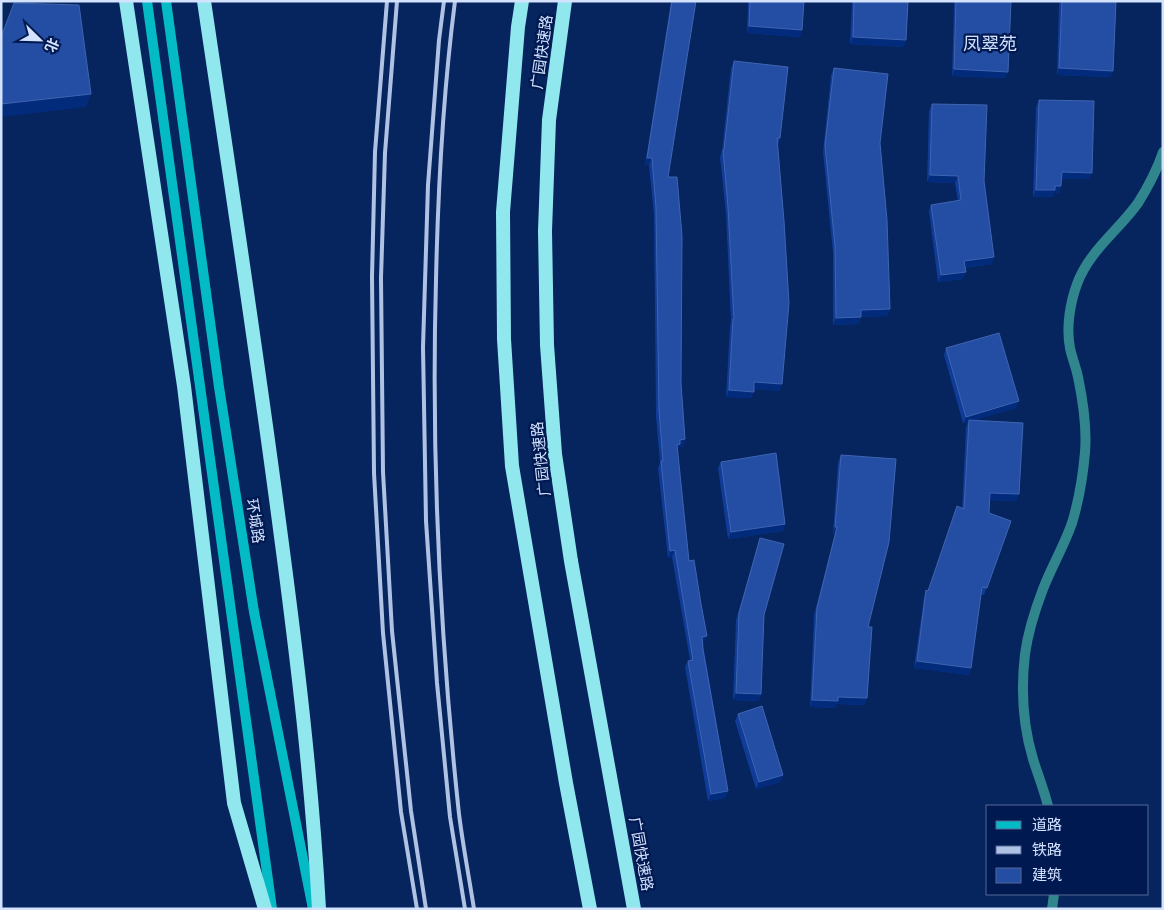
<svg xmlns="http://www.w3.org/2000/svg" width="1164" height="910" font-family="Roboto,'Noto Sans SC',sans-serif">
<style>
.lines{fill:none;stroke-linecap:round;stroke-linejoin:round}
.minor{stroke:#30868c;stroke-width:10}
.secondary{stroke:#04bbc5;stroke-width:10}
.trunk{stroke:#90e8ee;stroke-width:14}
.rail{stroke:#b0c2e4;stroke-width:4}
.wall{fill:#0f3c98}
.shaded-wall{fill:#022b7c}
.building{fill:#244ea3;stroke:#3f65b1}
.labels{text-anchor:middle;dominant-baseline:central;stroke-width:4.5;stroke-linejoin:round;paint-order:stroke}
.street-label{font-size:15px;fill:#d2e2ff;stroke:#001951}
.quarter-label{font-size:18px;fill:#d2e2ff;stroke:#001951}
</style>
<rect width="100%" height="100%" fill="#06245d"/>
<g class="lines">
<!-- minor -->
<g class="minor">
<path d="M 1048,806 C 1044,790 1038,775 1033,759 C 1023,726 1021,688 1025,654 C 1028,632 1035,610 1043,589 C 1052,566 1064,546 1072,523 C 1079,500 1083,476 1085,452 C 1087,428 1083,401 1078,377 C 1076,367 1072,358 1070,348 C 1066,328 1070,303 1077,284 C 1089,251 1118,231 1138,203 C 1148,187 1157,170 1163,152"/>
<path d="M 1052,909 L 1054,894"/>
</g>
<!-- secondary -->
<g class="secondary">
<path d="M 147,1 L 272,909"/>
<path d="M 166,1 L 219,387 L 254,612 L 313,909"/>
</g>
<!-- trunk -->
<g class="trunk">
<path d="M 126,1 L 184,386 L 234,803 L 265,909"/>
<path d="M 204,1 C 230,177 257,353 280,529 C 297,656 312,781 319,909"/>
<path d="M 522,1 L 518,27 L 503,212 L 504,339 L 512,466 L 566,783 L 590,909"/>
<path d="M 565,1 L 549,120 L 545,231 L 547,345 L 555,454 L 571,561 L 634,909"/>
</g>
<!-- rail -->
<g class="rail">
<path d="M 387,1 L 375,152 L 372,277 L 374,473 L 383,633 L 401,812 L 417,909"/>
<path d="M 397,1 L 385,153 L 381,278 L 383,472 L 392,631 L 411,811 L 426,909"/>
<path d="M 444,1 L 439,40 L 428,185 L 423,347 L 426,521 L 437,683 L 450,817 L 465,909"/>
<path d="M 455,1 C 443,94 438,187 436,280 C 431,458 440,637 459,814 C 463,846 469,877 474,909"/>
</g>
</g>
<!-- wall -->
<g class="wall">
<path d="M 671,1 L 696,1 L 668,177 L 685,439 L 683,446 L 679,447 L 677,451 L 689,561 L 704,643 L 703,644 L 728,791 L 725,798 L 708,801 L 685,667 L 688,661 L 690,660 L 672,557 L 668,558 L 658,468 L 660,463 L 656,417 L 654,215 L 649,165 L 645,165 Z"/>
<path d="M 748,1 L 804,1 L 800,37 L 747,33 Z"/>
<path d="M 852,1 L 908,1 L 904,47 L 850,44 Z"/>
<path d="M 954,1 L 1011,1 L 1005,78 L 952,76 Z"/>
<path d="M 1060,1 L 1116,1 L 1113,71 L 1110,77 L 1057,75 L 1059,3 Z"/>
<path d="M 734,61 L 780,138 L 778,145 L 780,391 L 754,389 L 751,398 L 726,397 L 730,326 L 731,322 L 726,214 L 720,157 L 722,151 L 731,68 Z"/>
<path d="M 834,68 L 880,143 L 890,309 L 887,316 L 861,317 L 858,324 L 833,325 L 833,253 L 823,152 L 831,75 Z"/>
<path d="M 1039,100 L 1089,179 L 1061,179 L 1061,186 L 1059,193 L 1054,193 L 1053,197 L 1033,197 L 1036,107 Z"/>
<path d="M 932,104 L 984,181 L 992,264 L 965,268 L 963,279 L 938,282 L 929,211 L 931,205 L 958,201 L 955,183 L 927,182 L 929,111 Z"/>
<path d="M 946,348 L 1016,408 L 974,420 L 1019,494 L 1016,501 L 989,500 L 989,513 L 1011,521 L 984,595 L 981,594 L 969,675 L 914,668 L 924,597 L 926,590 L 928,591 L 962,508 L 966,427 L 968,422 L 963,423 L 944,355 Z"/>
<path d="M 841,455 L 868,627 L 865,705 L 837,704 L 835,708 L 810,707 L 814,615 L 835,534 L 833,534 L 838,462 Z"/>
<path d="M 721,462 L 785,524 L 783,531 L 728,539 L 718,468 Z"/>
<path d="M 760,538 L 764,615 L 761,694 L 758,701 L 733,700 L 736,620 Z"/>
<path d="M 738,714 L 783,775 L 780,782 L 756,789 L 735,721 Z"/>
</g>
<!-- shaded-wall -->
<g class="shaded-wall">
<path d="M 749,26 L 802,30 L 800,37 L 747,33 Z"/>
<path d="M 853,37 L 906,40 L 904,47 L 850,44 Z"/>
<path d="M 1059,68 L 1113,71 L 1110,77 L 1057,75 Z"/>
<path d="M 954,69 L 1008,72 L 1005,78 L 952,76 Z"/>
<path d="M 91,94 L 86,107 L 1,117 L 1,104 Z"/>
<path d="M 647,158 L 652,158 L 649,165 L 645,165 Z"/>
<path d="M 1062,172 L 1092,173 L 1089,179 L 1059,179 Z"/>
<path d="M 930,175 L 958,176 L 955,183 L 927,182 Z"/>
<path d="M 1055,186 L 1061,186 L 1059,193 L 1054,193 L 1053,197 L 1033,197 L 1036,190 Z"/>
<path d="M 994,257 L 992,264 L 962,268 L 964,261 Z"/>
<path d="M 966,272 L 963,279 L 938,282 L 941,275 Z"/>
<path d="M 890,309 L 887,316 L 858,317 L 861,310 Z"/>
<path d="M 861,317 L 858,324 L 833,325 L 836,318 Z"/>
<path d="M 754,382 L 782,384 L 780,391 L 752,389 Z"/>
<path d="M 729,390 L 754,392 L 751,398 L 726,397 Z"/>
<path d="M 1019,401 L 1016,408 L 969,422 L 969,420 L 968,422 L 963,423 L 966,417 Z"/>
<path d="M 685,439 L 683,446 L 679,447 L 677,451 L 677,445 L 680,440 Z"/>
<path d="M 990,493 L 1019,494 L 1016,501 L 987,500 Z"/>
<path d="M 785,524 L 783,531 L 728,539 L 731,532 Z"/>
<path d="M 835,527 L 837,527 L 835,534 L 833,534 Z"/>
<path d="M 675,550 L 672,557 L 668,558 L 670,551 Z"/>
<path d="M 707,636 L 704,643 L 700,644 L 702,637 Z"/>
<path d="M 917,661 L 971,668 L 969,675 L 914,668 Z"/>
<path d="M 736,693 L 761,694 L 758,701 L 733,700 Z"/>
<path d="M 838,697 L 867,698 L 865,705 L 837,704 L 835,708 L 810,707 L 812,700 Z"/>
<path d="M 783,775 L 780,782 L 756,789 L 759,782 Z"/>
<path d="M 728,791 L 725,798 L 708,801 L 711,794 Z"/>
</g>
<!-- building -->
<g class="building">
<path d="M 672,1 L 696,1 L 668,177 L 677,177 L 682,236 L 681,384 L 685,439 L 680,440 L 680,444 L 677,445 L 689,561 L 694,560 L 701,604 L 707,636 L 702,637 L 703,650 L 728,791 L 711,794 L 688,661 L 693,660 L 675,550 L 670,551 L 661,461 L 663,461 L 659,410 L 656,208 L 652,158 L 647,158 Z"/>
<path d="M 750,1 L 804,1 L 802,30 L 749,26 Z"/>
<path d="M 854,1 L 908,1 L 906,40 L 853,37 Z"/>
<path d="M 956,1 L 1011,1 L 1008,72 L 954,69 Z"/>
<path d="M 1062,1 L 1116,1 L 1113,71 L 1059,68 Z"/>
<path d="M 14,3 L 79,5 L 91,94 L 1,104 L 1,37 Z"/>
<path d="M 734,61 L 788,67 L 780,138 L 777,138 L 784,221 L 789,303 L 782,384 L 754,382 L 754,392 L 729,390 L 733,319 L 734,319 L 728,207 L 723,150 L 724,150 Z"/>
<path d="M 834,68 L 888,74 L 880,143 L 887,220 L 890,309 L 861,310 L 861,317 L 836,318 L 835,246 L 825,145 Z"/>
<path d="M 1039,100 L 1094,101 L 1092,173 L 1062,172 L 1061,186 L 1055,186 L 1055,190 L 1036,190 Z"/>
<path d="M 932,104 L 987,105 L 984,181 L 994,257 L 964,261 L 966,272 L 941,275 L 931,205 L 961,200 L 958,176 L 930,175 Z"/>
<path d="M 999,333 L 1019,401 L 966,417 L 946,348 Z"/>
<path d="M 969,420 L 1023,423 L 1019,494 L 990,493 L 989,513 L 1011,521 L 987,588 L 982,587 L 971,668 L 917,661 L 926,590 L 928,591 L 957,506 L 964,509 Z"/>
<path d="M 776,453 L 785,524 L 731,532 L 721,462 Z"/>
<path d="M 841,455 L 896,459 L 889,542 L 868,627 L 872,627 L 867,698 L 838,697 L 838,701 L 812,700 L 817,608 L 837,527 L 835,527 Z"/>
<path d="M 760,538 L 784,544 L 764,615 L 761,694 L 736,693 L 739,613 Z"/>
<path d="M 762,706 L 783,775 L 759,782 L 738,714 Z"/>
</g>
<g class="labels">
<!-- street labels -->
<g class="street-label">
<text transform="translate(542 52) rotate(-82)">广园快速路</text>
<text transform="translate(541 459) rotate(-96)">广园快速路</text>
<text transform="translate(255 521) rotate(81)">环城路</text>
<text transform="translate(641 854) rotate(80)">广园快速路</text>
</g>
<!-- quarter labels -->
<g class="quarter-label">
<text x="990" y="43">凤翠苑</text>
</g>
</g>
<!-- border -->
<rect width="1164" height="910" fill="none" stroke="#d2e2ff" stroke-width="5"/>
<!-- legend -->
<rect x="986" y="805" width="162" height="90" fill="#001951" stroke="#546997"/>
<rect x="996" y="821" width="25" height="8" fill="#04bbc5" stroke="#546997"/>
<text x="1032" y="830" font-size="15" fill="#d2e2ff">道路</text>
<rect x="996" y="846" width="25" height="8" fill="#b0c2e4" stroke="#546997"/>
<text x="1032" y="855" font-size="15" fill="#d2e2ff">铁路</text>
<rect x="996" y="868" width="25" height="15" fill="#244ea3" stroke="#546997"/>
<text x="1032" y="880" font-size="15" fill="#d2e2ff">建筑</text>
<!-- north arrow -->
<g transform="translate(40 40) rotate(113)" stroke="#001951" stroke-width="4" paint-order="stroke">
<path d="M0-4L9 19L0 12L-9 19Z" fill="#d2e2ff"/>
<text y="-8" font-size="14" font-weight="bold" text-anchor="middle" fill="#d2e2ff">北</text>
</g>
</svg>
